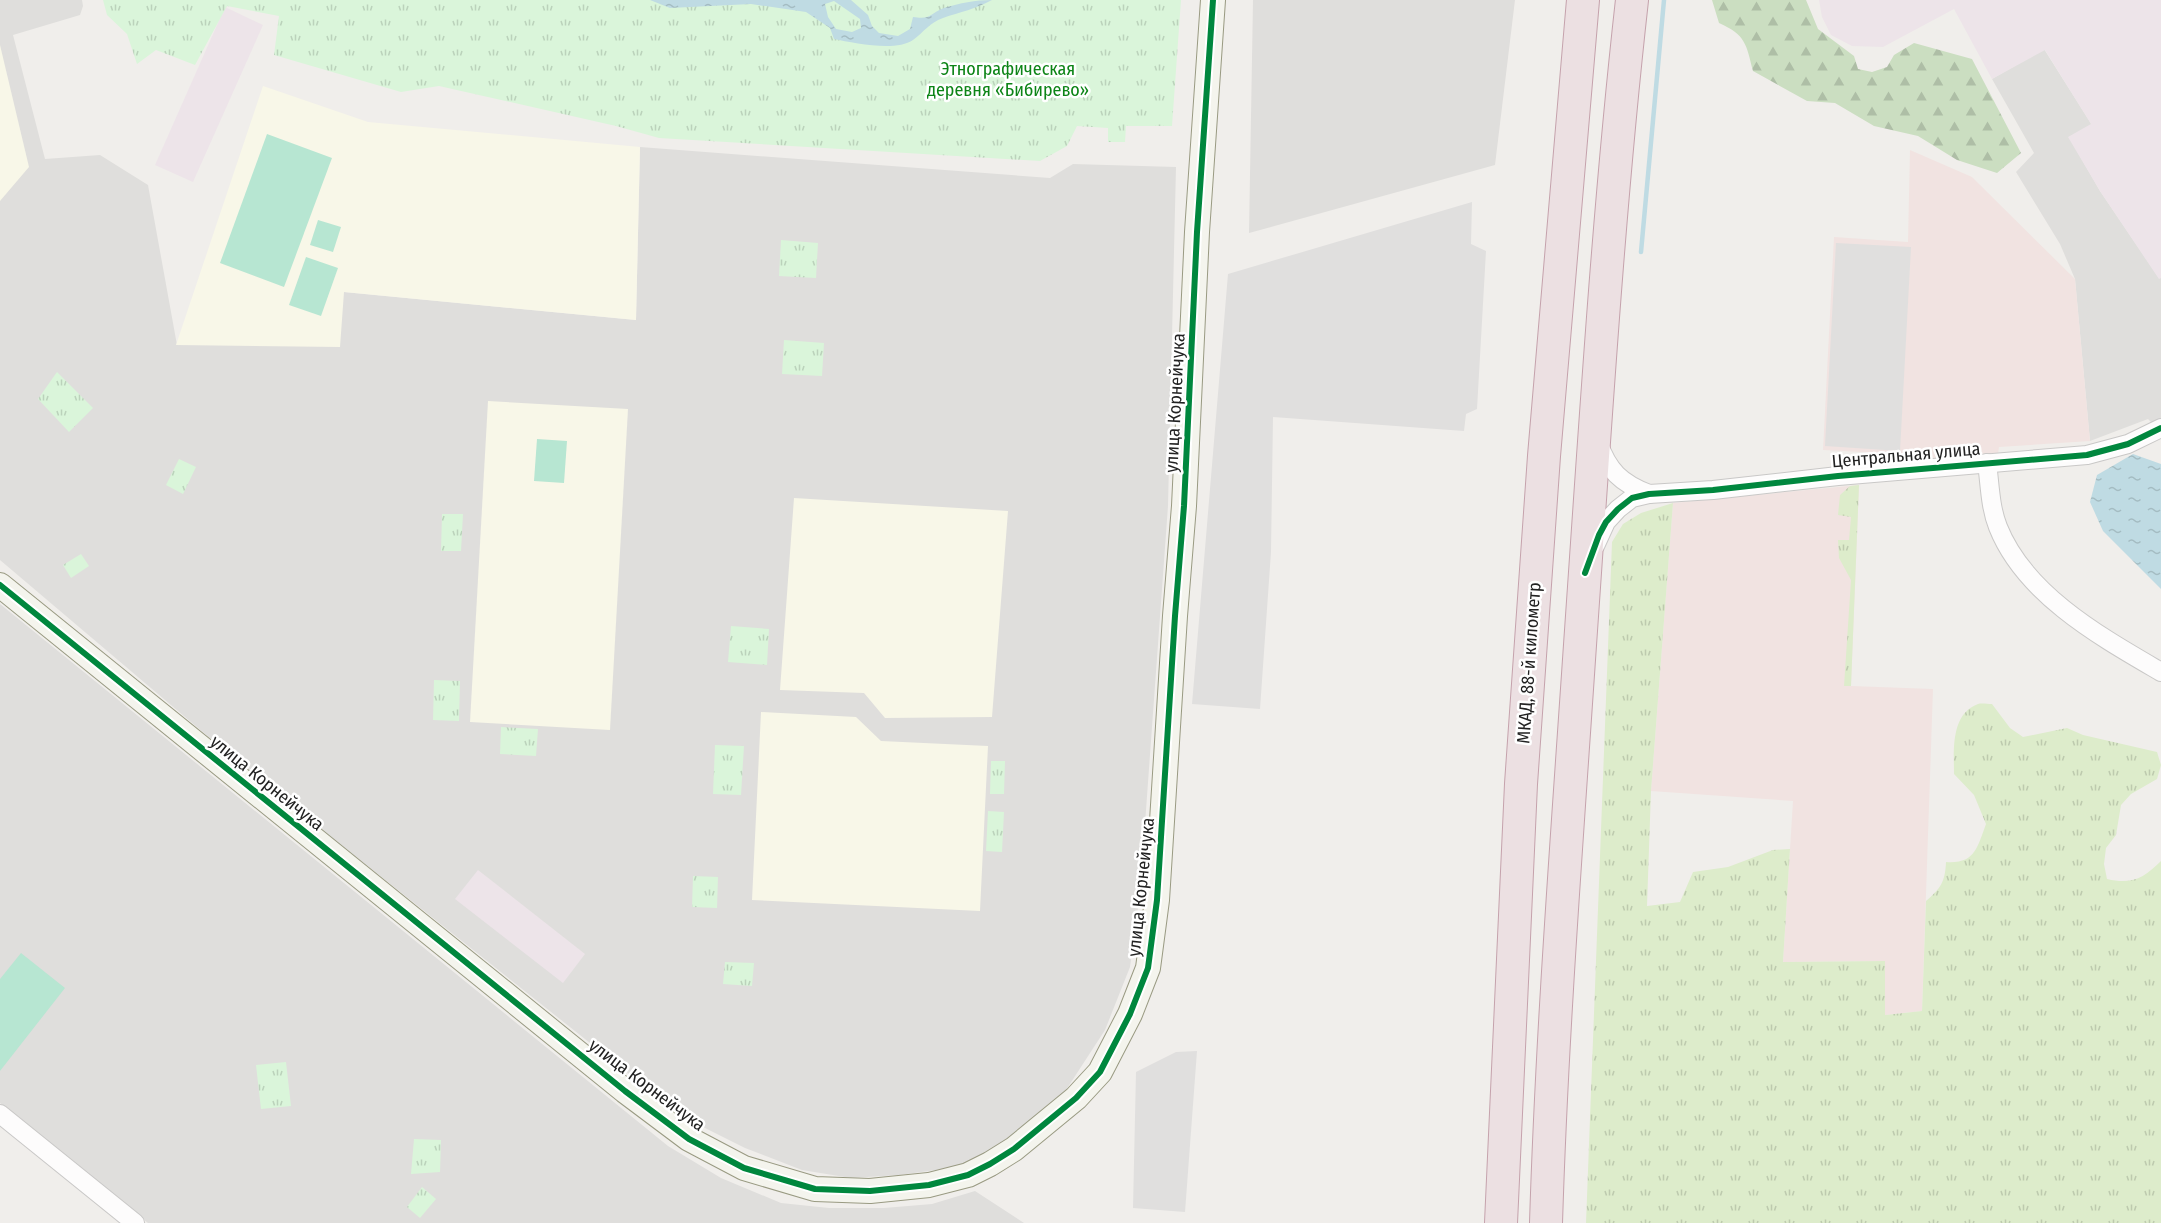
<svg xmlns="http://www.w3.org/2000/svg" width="2161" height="1223" font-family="'Fira Sans Condensed',sans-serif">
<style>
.residential{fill:#dfdedc}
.commercial{fill:#f1e3e1}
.industrial{fill:#ede4e9}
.education{fill:#f8f7e8}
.grass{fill:url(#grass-tufts)}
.forest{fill:url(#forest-firs)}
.park{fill:url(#park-tufts)}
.pitch{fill:#b7e6d2}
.parking{fill:#e0dfde}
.water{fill:url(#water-ripples);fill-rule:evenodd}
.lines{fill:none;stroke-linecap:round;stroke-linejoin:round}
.stream{stroke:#bfdbe3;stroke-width:4.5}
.street-casing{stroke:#c9c8c7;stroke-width:20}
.secondary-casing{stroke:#999a82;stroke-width:26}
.highway-casing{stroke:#c5a2ac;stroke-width:34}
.street{stroke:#fdfcfc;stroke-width:18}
.secondary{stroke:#f4f4ed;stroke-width:24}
.highway{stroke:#ece0e2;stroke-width:32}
.cycleway-casing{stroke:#fff;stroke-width:10}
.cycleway{stroke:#00873e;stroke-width:6}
.labels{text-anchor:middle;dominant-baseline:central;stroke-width:5;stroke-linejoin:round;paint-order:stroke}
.park-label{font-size:18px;fill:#0c8416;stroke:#fff}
.street-label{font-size:18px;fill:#222;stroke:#fff}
</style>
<defs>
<pattern id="grass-tufts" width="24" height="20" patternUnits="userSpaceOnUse" patternTransform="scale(1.5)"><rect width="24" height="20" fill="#ddeccb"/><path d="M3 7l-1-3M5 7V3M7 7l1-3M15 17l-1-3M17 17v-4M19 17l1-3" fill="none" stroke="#bdcaae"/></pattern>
<pattern id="forest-firs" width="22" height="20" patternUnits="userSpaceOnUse" patternTransform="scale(1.5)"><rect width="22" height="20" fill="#cbdec1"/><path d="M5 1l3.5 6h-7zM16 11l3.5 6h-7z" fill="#aebea6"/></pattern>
<pattern id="park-tufts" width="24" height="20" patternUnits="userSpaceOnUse" patternTransform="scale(1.5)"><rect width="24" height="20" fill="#daf5da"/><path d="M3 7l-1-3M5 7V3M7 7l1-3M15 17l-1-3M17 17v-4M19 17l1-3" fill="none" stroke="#bbd2bb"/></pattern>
<pattern id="water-ripples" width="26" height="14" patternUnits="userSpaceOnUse" patternTransform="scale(1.5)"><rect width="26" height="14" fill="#bfdbe3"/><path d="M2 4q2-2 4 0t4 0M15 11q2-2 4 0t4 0" fill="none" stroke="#a4bcc2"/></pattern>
</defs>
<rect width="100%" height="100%" fill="#f0eeeb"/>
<!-- residential -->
<g class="residential">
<path d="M 0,0 L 82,0 L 83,6 L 80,15 L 13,35 L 45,159 L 100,155 L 148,185 L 177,345 L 344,292 L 636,320 L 640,147 L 1050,178 L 1073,164 L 1176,167 L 1168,506 L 1140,893 L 1130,967 L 1105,1030 L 1066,1090 L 1010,1139 L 982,1156 L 951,1168 L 899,1175 L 851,1178 L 802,1170 L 745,1148 L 683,1117 L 257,778 L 0,560 Z"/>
<path d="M 1253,0 L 1515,0 L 1495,165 L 1249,233 Z"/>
<path d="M 2044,49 L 2092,125 L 2069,137 L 2100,191 L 2159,278 L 2161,278 L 2161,432 L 2148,419 L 2090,441 L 2075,279 L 2060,244 L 2016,172 L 2034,153 L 1992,79 Z"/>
<path d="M 0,604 L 668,1146 L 721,1178 L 781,1203 L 829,1208 L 884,1208 L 932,1204 L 975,1191 L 1024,1223 L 148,1223 L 0,1103 Z"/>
</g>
<!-- commercial -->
<g class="commercial">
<path d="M 1910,150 L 1972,177 L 2075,279 L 2090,441 L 1999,447 L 1998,454 L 1900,461 L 1900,454 L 1823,450 L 1834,237 L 1908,242 Z"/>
<path d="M 1859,485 L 1851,686 L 1933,689 L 1922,1011 L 1885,1015 L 1885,961 L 1783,962 L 1793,801 L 1651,791 L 1673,503 Z"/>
</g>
<!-- industrial -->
<g class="industrial">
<path d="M 1819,0 L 2161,0 L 2161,278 L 2159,279 L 2100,191 L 2068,137 L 2091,124 L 2045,50 L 1992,79 L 1954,9 L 1883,47 L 1852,46 L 1831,35 L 1822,17 Z"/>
<path d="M 225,7 L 263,25 L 193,182 L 155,165 Z"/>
<path d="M 478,870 L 585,954 L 563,983 L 455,899 Z"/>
</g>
<!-- education -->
<g class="education">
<path d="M 0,45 L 29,167 L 0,201 Z"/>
<path d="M 263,86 L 368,122 L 640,147 L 636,320 L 344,292 L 340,347 L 176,345 Z"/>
<path d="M 488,401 L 628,409 L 610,730 L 470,722 Z"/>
<path d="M 794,498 L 1008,511 L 992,717 L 885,718 L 864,693 L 780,690 Z"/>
<path d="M 761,712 L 856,717 L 881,741 L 988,746 L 980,911 L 752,900 Z"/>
</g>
<!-- grass -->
<g class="grass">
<path d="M 1859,485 L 1851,686 L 1844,686 L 1851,580 L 1839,558 L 1838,540 L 1849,540 L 1851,517 L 1838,515 L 1840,495 L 1850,486 Z"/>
<path d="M 1673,503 L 1651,791 L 1647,906 L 1680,902 L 1693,872 L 1728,867 L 1773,850 L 1790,849 L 1783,962 L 1885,961 L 1885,1015 L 1922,1011 L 1926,901 C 1941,888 1945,882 1946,862 C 1975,864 1977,848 1986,824 L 1974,795 L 1954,774 C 1954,752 1950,714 1978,704 C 1981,703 1988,704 1992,704 L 2010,728 L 2023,737 L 2067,728 L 2083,735 L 2157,752 L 2161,765 L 2157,779 L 2131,794 L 2121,805 L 2116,835 L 2106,848 L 2104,864 L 2107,879 C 2132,885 2144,878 2161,861 L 2161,1223 L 1586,1223 L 1612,542 L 1623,524 L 1641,513 Z"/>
</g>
<!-- forest -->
<path class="forest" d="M 1712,0 L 1806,0 L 1818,29 L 1854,56 L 1858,69 L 1872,72 L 1887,67 L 1894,55 L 1914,43 L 1972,59 L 2021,153 L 1997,173 L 1957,160 L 1918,136 L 1874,126 L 1835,103 L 1807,101 L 1753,71 C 1746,44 1746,35 1719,23 Z"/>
<!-- park -->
<g class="park">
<path d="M 103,0 L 1181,0 L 1172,126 L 1126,126 L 1125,142 L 1108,142 L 1108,128 L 1077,126 L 1067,146 L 1040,161 L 659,138 L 616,126 L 439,86 L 401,92 L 274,55 L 279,16 L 227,6 L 195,65 L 156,50 L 137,64 L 127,34 L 107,15 Z"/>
<path d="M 781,240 L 818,243 L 816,278 L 779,276 Z"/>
<path d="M 784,340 L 824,343 L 822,376 L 782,374 Z"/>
<path d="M 57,372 L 93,408 L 69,432 L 38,399 Z"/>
<path d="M 179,459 L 196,467 L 183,494 L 166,485 Z"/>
<path d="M 442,514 L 463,514 L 461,551 L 441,551 Z"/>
<path d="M 81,554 L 89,566 L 71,578 L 63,565 Z"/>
<path d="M 731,626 L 769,629 L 767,665 L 728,662 Z"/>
<path d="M 434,680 L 460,681 L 459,721 L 433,720 Z"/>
<path d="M 501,727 L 538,729 L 536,756 L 500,754 Z"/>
<path d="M 715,745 L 744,746 L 741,795 L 713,794 Z"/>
<path d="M 991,761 L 1005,761 L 1004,794 L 990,794 Z"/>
<path d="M 988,811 L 1004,812 L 1002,852 L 986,851 Z"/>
<path d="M 693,876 L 718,877 L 717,908 L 692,907 Z"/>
<path d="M 725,962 L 754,963 L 752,986 L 723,984 Z"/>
<path d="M 286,1062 L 291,1106 L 261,1109 L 256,1065 Z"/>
<path d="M 414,1139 L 441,1140 L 440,1172 L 411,1174 Z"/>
<path d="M 422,1187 L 436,1199 L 420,1218 L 407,1207 Z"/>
</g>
<!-- pitch -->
<g class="pitch">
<path d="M 267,134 L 332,158 L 284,287 L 220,263 Z"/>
<path d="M 318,220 L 341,227 L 333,252 L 310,245 Z"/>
<path d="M 306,257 L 338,268 L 321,316 L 289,305 Z"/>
<path d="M 537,439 L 567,441 L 564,483 L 534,481 Z"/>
<path d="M 21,953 L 65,988 L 0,1071 L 0,979 Z"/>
</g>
<!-- parking -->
<g class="parking">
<path d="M 1472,202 L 1471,244 L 1486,251 L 1477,409 L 1466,414 L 1464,431 L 1273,417 L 1271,552 L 1260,709 L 1192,704 L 1228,274 Z"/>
<path d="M 1836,243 L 1911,247 L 1900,451 L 1825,446 Z"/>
<path d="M 1197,1051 L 1185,1212 L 1133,1208 L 1136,1072 L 1176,1052 Z"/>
</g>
<!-- water -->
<g class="water">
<path d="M 650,0 L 851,0 L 868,15 L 872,26 L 879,33 L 898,36 L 910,29 L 913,17 C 931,20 929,14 944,8 C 960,3 975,0 992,0 C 976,9 960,12 943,18 C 929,23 924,32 913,40 C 896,52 854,43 834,39 L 830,28 L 806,12 L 751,4 L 670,8 ZM 834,1 L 860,19 L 861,28 L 852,32 L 836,29 L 828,17 L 825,4 Z"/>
<path d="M 2133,454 L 2161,464 L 2161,589 L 2103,531 L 2090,502 L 2097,475 Z"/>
</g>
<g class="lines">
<!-- stream -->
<path class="stream" d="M 1641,252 L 1664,0"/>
<defs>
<g id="street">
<path d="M 1598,442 C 1608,471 1621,483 1649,494"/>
<path d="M 1987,463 C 1990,485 1990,507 1998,527 C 2025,595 2101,637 2161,672"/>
<path d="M 1595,546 L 1606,522 L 1618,509 L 1632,498 L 1649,494 L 1713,490 L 1838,476 L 2087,455 L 2128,444 L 2161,428"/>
<path d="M 0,1114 L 135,1223"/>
</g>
<path id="secondary" d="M 0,585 L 625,1091 L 689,1139 L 744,1168 L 815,1189 L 870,1191 L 929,1185 L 968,1175 L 990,1164 L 1014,1149 L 1076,1098 L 1100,1072 L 1130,1014 L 1148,968 L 1157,900 L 1175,616 L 1184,506 L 1197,232 L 1213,0"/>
<g id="highway">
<path d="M 1501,1223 L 1521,784 L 1544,456 L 1583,0"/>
<path d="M 1546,1223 C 1552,1030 1567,838 1580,645 C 1595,430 1608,214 1632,0"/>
</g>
</defs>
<!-- street casing -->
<use href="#street" class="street-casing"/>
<!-- secondary casing -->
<use href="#secondary" class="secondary-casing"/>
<!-- highway casing -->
<use href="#highway" class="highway-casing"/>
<!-- street -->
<use href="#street" class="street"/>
<!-- secondary -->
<use href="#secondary" class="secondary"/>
<!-- highway -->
<use href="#highway" class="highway"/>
<defs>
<g id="cycleway">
<path d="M 1585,573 L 1599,535 L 1606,522 L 1618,509 L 1632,498 L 1649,494 L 1713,490 L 1838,476 L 2087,455 L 2128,444 L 2161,428"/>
<path d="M 0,585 L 625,1091 L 689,1139 L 744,1168 L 815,1189 L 870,1191 L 929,1185 L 968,1175 L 990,1164 L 1014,1149 L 1076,1098 L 1100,1072 L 1130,1014 L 1148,968 L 1157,900 L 1175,616 L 1184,506 L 1197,232 L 1213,0"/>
</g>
</defs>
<!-- cycleway casing -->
<use href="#cycleway" class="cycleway-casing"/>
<!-- cycleway -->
<use href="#cycleway" class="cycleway"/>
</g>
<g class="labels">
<!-- park labels -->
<g class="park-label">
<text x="1008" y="69">Этнографическая<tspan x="1008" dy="21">деревня «Бибирево»</tspan></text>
</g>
<!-- street labels -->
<g class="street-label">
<text transform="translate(1175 403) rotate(-87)">улица Корнейчука</text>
<text transform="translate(1906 455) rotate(-5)">Центральная улица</text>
<text transform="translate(1529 663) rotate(-86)">МКАД, 88-й километр</text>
<text transform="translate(267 783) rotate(39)">улица Корнейчука</text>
<text transform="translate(1141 887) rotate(-84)">улица Корнейчука</text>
<text transform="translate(647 1085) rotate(37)">улица Корнейчука</text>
</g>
</g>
</svg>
